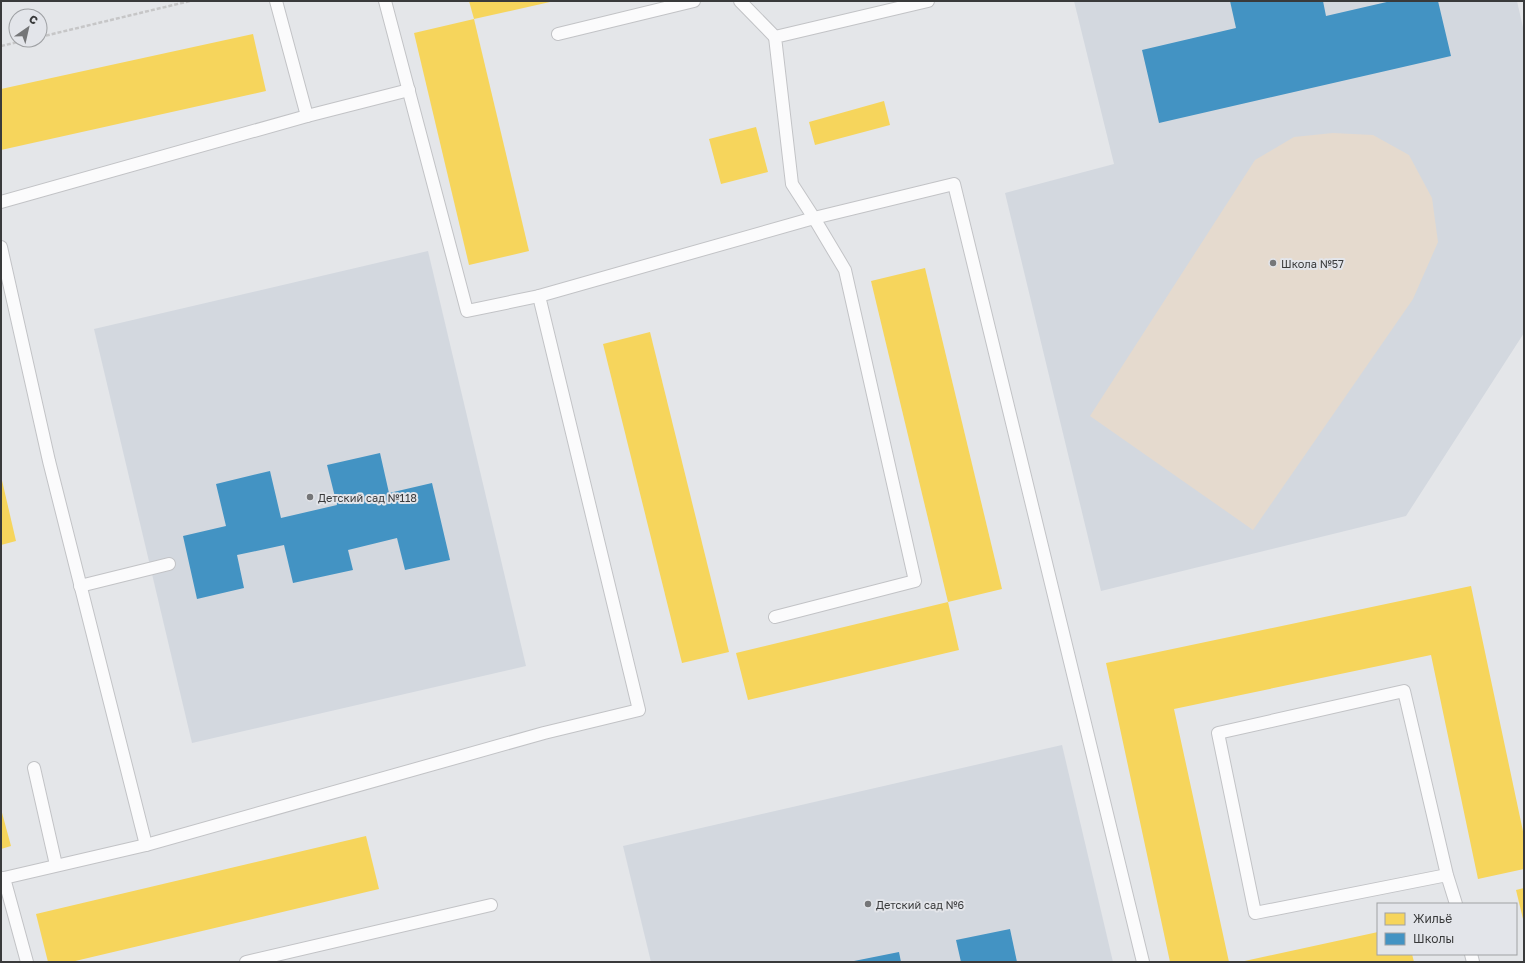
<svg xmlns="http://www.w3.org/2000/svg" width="1525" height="963" font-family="'Golos Text',sans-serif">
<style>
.built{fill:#d3d8df}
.green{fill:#e5dace}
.homes{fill:#f6d55c}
.schools{fill:#4393c3}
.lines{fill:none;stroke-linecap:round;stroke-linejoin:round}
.lane-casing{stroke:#c2c3c6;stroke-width:14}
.path{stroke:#c6c6c7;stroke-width:2.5;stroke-dasharray:4 2;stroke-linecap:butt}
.lane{stroke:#fbfbfc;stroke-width:12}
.poi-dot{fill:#757678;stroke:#e3e5ea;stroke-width:1.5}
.labels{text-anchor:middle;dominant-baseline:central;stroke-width:4;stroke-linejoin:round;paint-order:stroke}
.poi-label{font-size:11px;fill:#393a3b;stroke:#e3e5ea;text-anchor:start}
</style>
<rect width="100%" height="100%" fill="#e4e6e9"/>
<!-- built -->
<g class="built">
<path d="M 1074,1 L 1517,1 L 1524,32 L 1524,333 L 1406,516 L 1101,591 L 1005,193 L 1114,164 Z"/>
<path d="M 428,251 L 526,666 L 192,743 L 94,329 Z"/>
<path d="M 1062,745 L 1113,962 L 651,962 L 623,846 Z"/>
</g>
<!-- green -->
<path class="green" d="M 1333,133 L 1373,135 L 1409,155 L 1432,198 L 1438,242 L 1413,299 L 1253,530 L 1090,416 L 1255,160 L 1294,137 Z"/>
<!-- homes -->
<g class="homes">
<path d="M 469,1 L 550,1 L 550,2 L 474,19 Z"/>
<path d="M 474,19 L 529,251 L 469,265 L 414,33 Z"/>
<path d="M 253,34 L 266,91 L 1,150 L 1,89 Z"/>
<path d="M 884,101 L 890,125 L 815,145 L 809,122 Z"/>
<path d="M 756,127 L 768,172 L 721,184 L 709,139 Z"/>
<path d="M 925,268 L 1002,589 L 948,602 L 871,281 Z"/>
<path d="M 650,332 L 729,652 L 682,663 L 603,344 Z"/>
<path d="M 1,476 L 16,541 L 1,545 Z"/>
<path d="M 1471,586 L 1524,836 L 1524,869 L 1478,879 L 1431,655 L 1174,709 L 1229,962 L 1170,962 L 1106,663 Z"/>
<path d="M 948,602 L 959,650 L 748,700 L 736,653 Z"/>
<path d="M 1,809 L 11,846 L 1,849 Z"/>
<path d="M 366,836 L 379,889 L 71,962 L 48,962 L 36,914 Z"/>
<path d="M 1524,888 L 1524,919 L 1523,919 L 1516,890 Z"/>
<path d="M 1378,932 L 1378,954 L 1412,954 L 1414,962 L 1240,962 Z"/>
</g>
<!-- schools -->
<g class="schools">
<path d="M 1230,1 L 1323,1 L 1326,16 L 1391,1 L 1438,1 L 1451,56 L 1159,123 L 1142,50 L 1236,28 Z"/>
<path d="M 380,453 L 389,493 L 432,483 L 450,560 L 405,570 L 397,538 L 348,550 L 353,570 L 293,583 L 284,545 L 237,555 L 244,588 L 197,599 L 183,536 L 226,526 L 216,484 L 270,471 L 281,518 L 337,505 L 327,465 Z"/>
<path d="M 1010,929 L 1017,962 L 961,962 L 956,940 Z"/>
<path d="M 899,952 L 901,962 L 854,962 L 854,961 Z"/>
</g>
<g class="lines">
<defs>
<g id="lane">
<path d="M 385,1 L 467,311 L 539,296"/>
<path d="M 740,1 L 775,37"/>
<path d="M 928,1 L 775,37 L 792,184 L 814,218 L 954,184 L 1143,962"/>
<path d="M 558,34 L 694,1"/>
<path d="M 307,116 L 409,90"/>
<path d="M 1,202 L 307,116 L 276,1"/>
<path d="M 1,247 L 49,461 L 146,845"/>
<path d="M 80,586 L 169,564"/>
<path d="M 34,768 L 56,865"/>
<path d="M 1447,875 L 1255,913 L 1218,733 L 1404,691 L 1447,875 L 1456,904"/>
<path d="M 1,878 L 4,878 L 27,962"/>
<path d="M 4,878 L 146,845 L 544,733 L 639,710 L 539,296 L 814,218 L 845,270 L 915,581 L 775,617"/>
<path d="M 1471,954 L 1473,962"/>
<path d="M 246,962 L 491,905"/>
</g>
</defs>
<!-- lane casing -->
<use href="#lane" class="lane-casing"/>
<!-- path -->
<g class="path">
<path d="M 40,37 L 190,1"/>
<path d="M 1,46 L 27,40"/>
</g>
<!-- lane -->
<use href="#lane" class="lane"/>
</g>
<!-- markers -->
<g class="poi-dot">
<circle cx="1273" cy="263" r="4"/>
<circle cx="310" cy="497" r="4"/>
<circle cx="868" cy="904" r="4"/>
</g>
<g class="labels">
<!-- poi labels -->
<g class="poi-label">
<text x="1281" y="263">Школа №57</text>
<text x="318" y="497">Детский сад №118</text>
<text x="876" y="904">Детский сад №6</text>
</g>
</g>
<!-- border -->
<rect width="1525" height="963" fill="none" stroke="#393a3b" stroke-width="4"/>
<!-- legend -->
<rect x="1377" y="903" width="140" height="52" fill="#e3e5ea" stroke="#9fa1a4"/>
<rect x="1385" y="913" width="20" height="12" fill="#f6d55c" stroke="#9fa1a4"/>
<text x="1413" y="923" font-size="12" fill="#393a3b">Жильё</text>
<rect x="1385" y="933" width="20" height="12" fill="#4393c3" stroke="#9fa1a4"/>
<text x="1413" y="943" font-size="12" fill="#393a3b">Школы</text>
<!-- north arrow -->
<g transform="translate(28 28) rotate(34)"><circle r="19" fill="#e3e5ea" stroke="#9fa1a4"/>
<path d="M0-3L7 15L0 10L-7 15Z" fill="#757678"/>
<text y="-6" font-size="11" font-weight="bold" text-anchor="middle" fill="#393a3b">С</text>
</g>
</svg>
